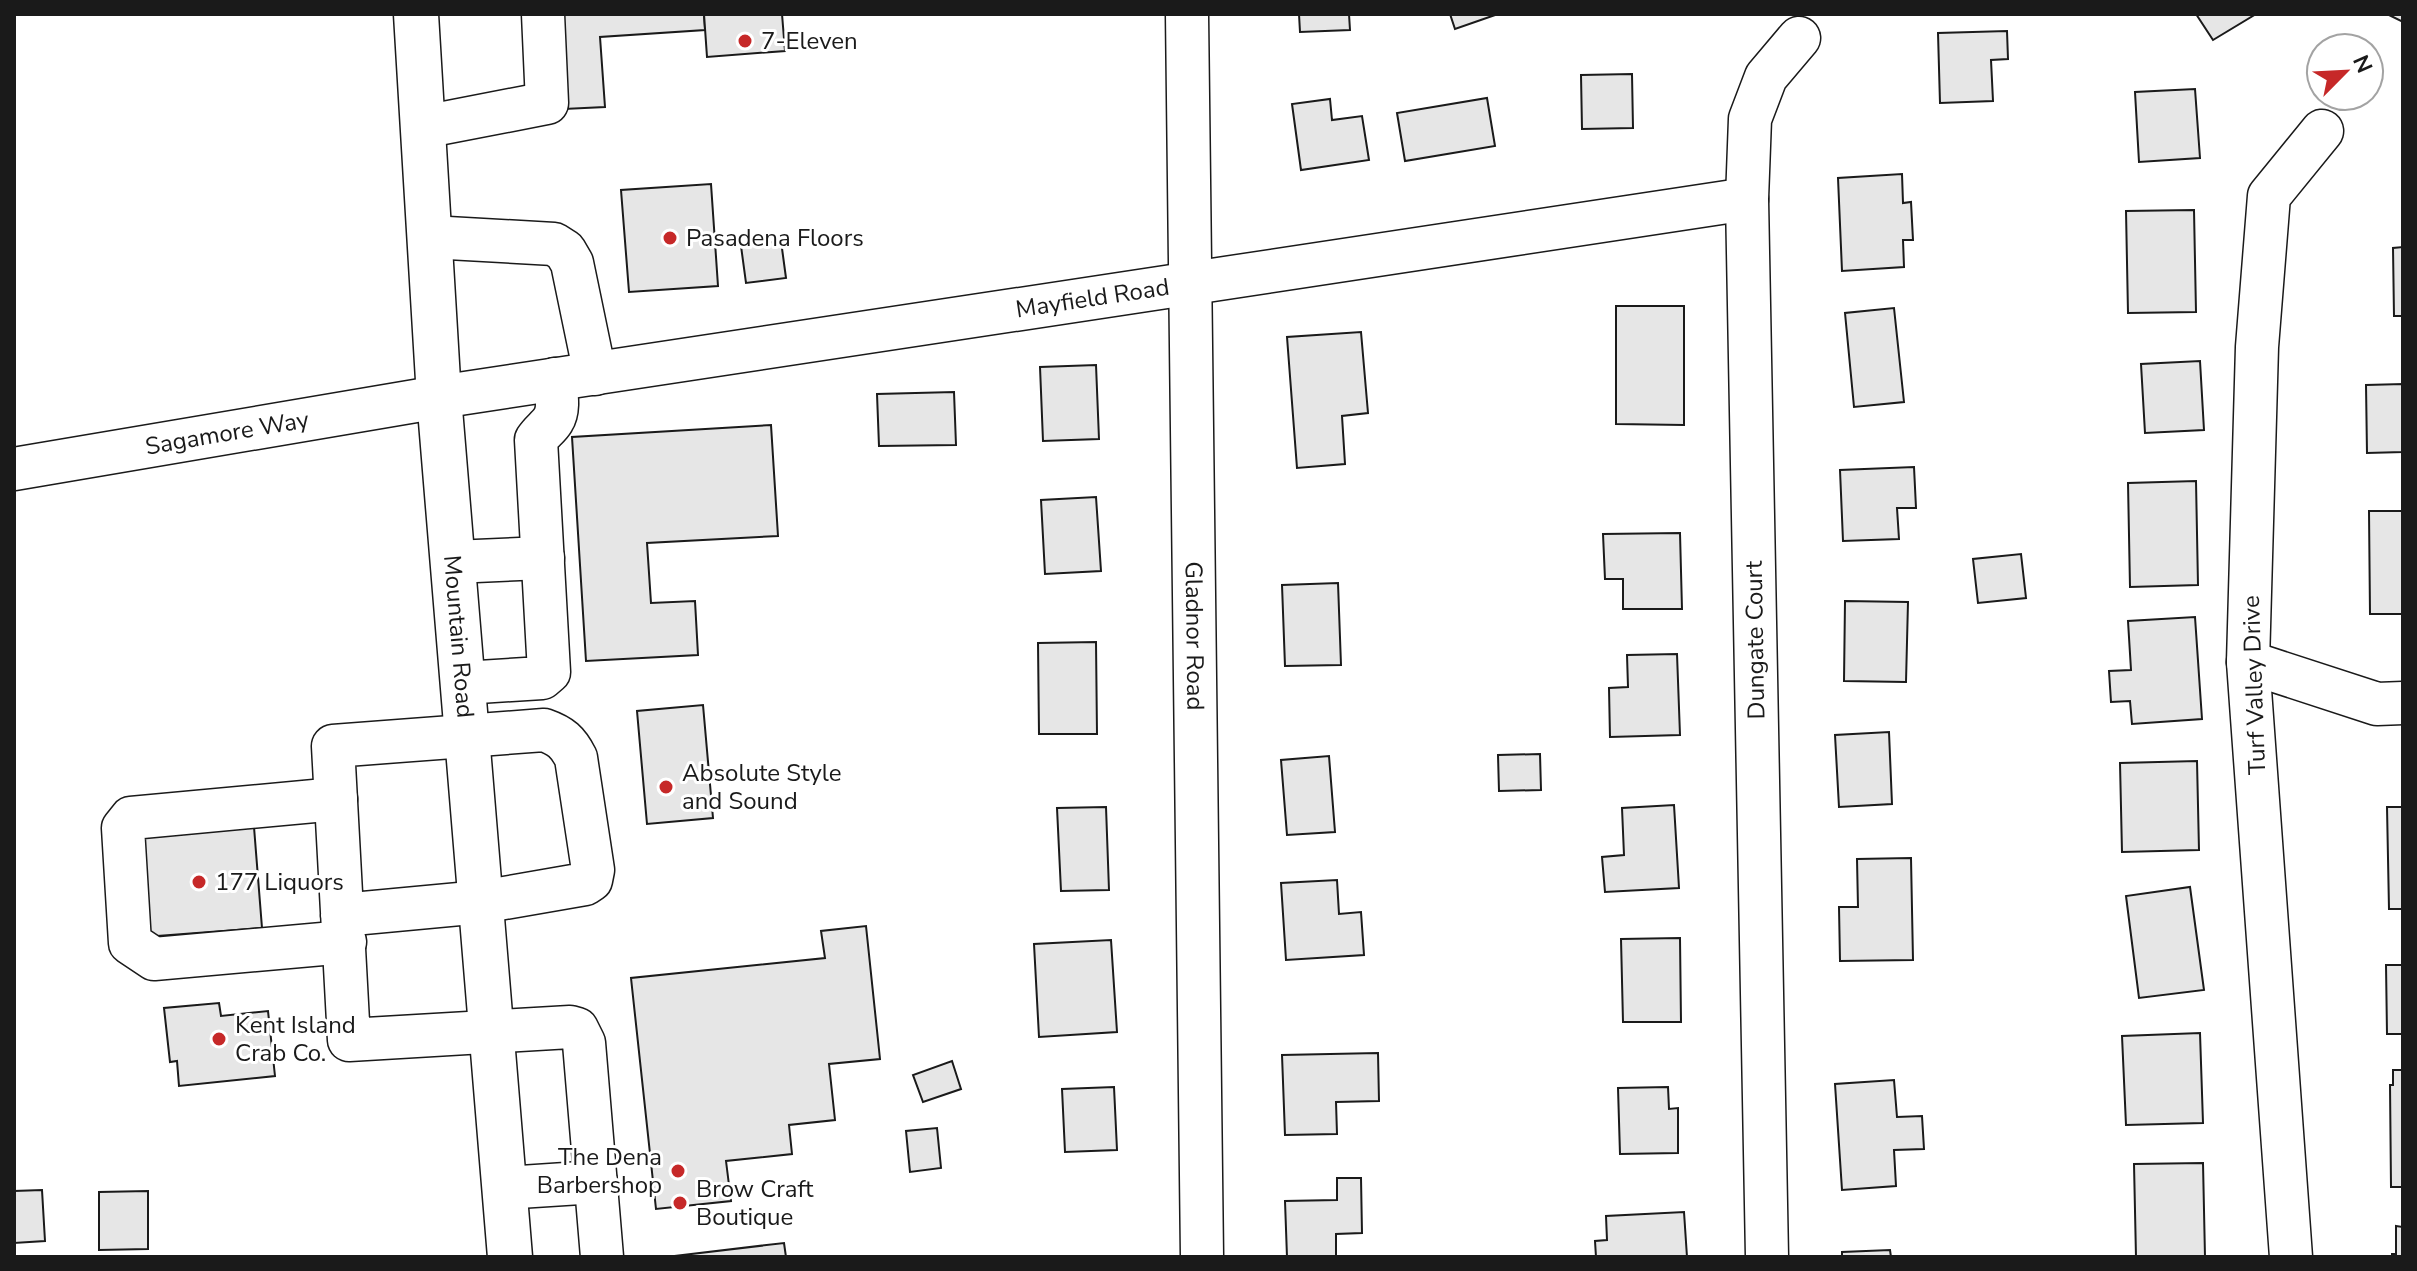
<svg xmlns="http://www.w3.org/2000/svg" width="2417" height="1271" font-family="'Nunito Sans',sans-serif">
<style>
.building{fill:#e6e6e6;stroke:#1a1a1a;stroke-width:2}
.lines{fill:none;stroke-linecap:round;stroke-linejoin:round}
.minor-casing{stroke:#1a1a1a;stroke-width:45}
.major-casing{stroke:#1a1a1a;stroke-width:47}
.minor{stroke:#fff;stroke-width:42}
.major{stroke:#fff;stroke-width:44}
.poi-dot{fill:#c62828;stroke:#fff;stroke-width:3}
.labels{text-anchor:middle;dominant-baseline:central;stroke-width:6;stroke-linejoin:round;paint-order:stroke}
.poi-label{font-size:24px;fill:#1a1a1a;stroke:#fff;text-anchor:start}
.street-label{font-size:24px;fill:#1a1a1a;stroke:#fff}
</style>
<rect width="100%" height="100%" fill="#fff"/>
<!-- building -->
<g class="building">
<path d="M 557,14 L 704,14 L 705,30 L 600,37 L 605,107 L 564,109 Z"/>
<path d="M 704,14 L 782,14 L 785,51 L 707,57 Z"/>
<path d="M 1299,14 L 1349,14 L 1350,30 L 1300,32 Z"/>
<path d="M 1450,14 L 1498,14 L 1455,29 Z"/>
<path d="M 2196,14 L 2256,14 L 2213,40 Z"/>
<path d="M 2387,14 L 2403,14 L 2403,22 Z"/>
<path d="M 2007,31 L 2008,59 L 1991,60 L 1993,101 L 1940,103 L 1938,33 Z"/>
<path d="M 1632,74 L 1633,128 L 1582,129 L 1581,75 Z"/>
<path d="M 2195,89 L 2200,158 L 2139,162 L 2135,92 Z"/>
<path d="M 1487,98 L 1495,146 L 1405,161 L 1397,113 Z"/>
<path d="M 1330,99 L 1332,120 L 1362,116 L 1369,160 L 1301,170 L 1292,104 Z"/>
<path d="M 1902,174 L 1903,203 L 1911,202 L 1913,240 L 1903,240 L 1904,267 L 1842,271 L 1838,178 Z"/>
<path d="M 711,184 L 718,286 L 629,292 L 621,190 Z"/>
<path d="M 2194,210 L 2196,312 L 2128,313 L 2126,211 Z"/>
<path d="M 781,241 L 786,278 L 746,283 L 741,246 Z"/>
<path d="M 2403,247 L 2403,316 L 2394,316 L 2393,248 Z"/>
<path d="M 1616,306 L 1684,306 L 1684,425 L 1616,424 Z"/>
<path d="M 1894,308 L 1904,402 L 1854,407 L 1845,313 Z"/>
<path d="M 1361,332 L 1368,413 L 1342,416 L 1345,464 L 1297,468 L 1287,337 Z"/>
<path d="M 2200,361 L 2204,430 L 2145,433 L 2141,364 Z"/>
<path d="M 1096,365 L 1099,439 L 1043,441 L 1040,367 Z"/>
<path d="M 2403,384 L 2403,452 L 2367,453 L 2366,385 Z"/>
<path d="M 954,392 L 956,445 L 879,446 L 877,394 Z"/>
<path d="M 771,425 L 778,536 L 647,543 L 651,603 L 695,601 L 698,655 L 586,661 L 572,437 Z"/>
<path d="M 1914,467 L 1916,508 L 1897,508 L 1899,539 L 1843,541 L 1840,470 Z"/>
<path d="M 2196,481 L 2198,585 L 2130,587 L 2128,483 Z"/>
<path d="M 1096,497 L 1101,571 L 1045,574 L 1041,500 Z"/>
<path d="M 2369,511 L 2403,511 L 2403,614 L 2370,614 Z"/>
<path d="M 1680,533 L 1682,609 L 1623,609 L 1623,579 L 1605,579 L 1603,534 Z"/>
<path d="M 2021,554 L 2026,598 L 1978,603 L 1973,559 Z"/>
<path d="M 1338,583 L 1341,665 L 1285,666 L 1282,585 Z"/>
<path d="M 1845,601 L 1908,602 L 1906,682 L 1844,681 Z"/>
<path d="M 2195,617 L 2202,719 L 2132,724 L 2130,701 L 2111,702 L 2109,671 L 2131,670 L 2128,621 Z"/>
<path d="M 1096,642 L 1097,734 L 1039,734 L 1038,643 Z"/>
<path d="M 1677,654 L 1680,735 L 1610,737 L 1609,688 L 1628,687 L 1627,655 Z"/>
<path d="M 703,705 L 713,818 L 647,824 L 637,711 Z"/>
<path d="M 1889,732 L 1892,804 L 1839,807 L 1835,735 Z"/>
<path d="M 1540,754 L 1541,790 L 1499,791 L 1498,755 Z"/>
<path d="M 1329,756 L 1335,832 L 1287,835 L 1281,760 Z"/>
<path d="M 2197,761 L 2199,850 L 2122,852 L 2120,763 Z"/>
<path d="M 1674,805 L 1679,888 L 1605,892 L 1602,857 L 1624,855 L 1622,808 Z"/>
<path d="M 1106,807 L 1109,890 L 1061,891 L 1057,808 Z"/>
<path d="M 2387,807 L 2403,807 L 2403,909 L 2389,909 Z"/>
<path d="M 254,827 L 262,928 L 144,937 L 136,837 Z"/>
<path d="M 1911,858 L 1913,960 L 1840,961 L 1839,907 L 1858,907 L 1857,859 Z"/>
<path d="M 1337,880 L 1339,914 L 1361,912 L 1364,955 L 1286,960 L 1281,883 Z"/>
<path d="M 2190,887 L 2204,990 L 2139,998 L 2126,896 Z"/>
<path d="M 866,926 L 880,1059 L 829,1064 L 835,1120 L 789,1125 L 792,1154 L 726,1161 L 731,1201 L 656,1209 L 631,978 L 825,958 L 821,931 Z"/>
<path d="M 1680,938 L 1681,1022 L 1623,1022 L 1621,939 Z"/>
<path d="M 1111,940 L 1117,1032 L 1039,1037 L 1034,944 Z"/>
<path d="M 2386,965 L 2403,965 L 2403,1034 L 2387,1034 Z"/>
<path d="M 219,1003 L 221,1016 L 268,1011 L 275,1076 L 179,1086 L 177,1061 L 170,1062 L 164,1008 Z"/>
<path d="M 2200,1033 L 2203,1123 L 2126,1125 L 2122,1036 Z"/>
<path d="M 1378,1053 L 1379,1101 L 1336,1102 L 1337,1134 L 1285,1135 L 1282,1055 Z"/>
<path d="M 952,1061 L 961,1089 L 923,1102 L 913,1075 Z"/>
<path d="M 2393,1070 L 2403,1070 L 2403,1187 L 2391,1187 L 2390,1085 L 2393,1085 Z"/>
<path d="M 1894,1080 L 1897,1117 L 1922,1116 L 1924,1149 L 1894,1150 L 1896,1186 L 1842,1190 L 1835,1084 Z"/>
<path d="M 1114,1087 L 1117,1150 L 1065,1152 L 1062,1089 Z"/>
<path d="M 1668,1087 L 1669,1109 L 1678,1108 L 1678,1153 L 1620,1154 L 1618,1088 Z"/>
<path d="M 937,1128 L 941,1168 L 910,1172 L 906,1131 Z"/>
<path d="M 2203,1163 L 2205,1257 L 2136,1257 L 2134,1164 Z"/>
<path d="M 1337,1178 L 1361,1178 L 1362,1233 L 1336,1234 L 1336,1257 L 1287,1257 L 1285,1201 L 1337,1200 Z"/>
<path d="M 42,1190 L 45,1241 L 14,1243 L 14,1191 Z"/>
<path d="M 148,1191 L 148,1249 L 99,1250 L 99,1192 Z"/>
<path d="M 1684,1212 L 1687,1257 L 1596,1257 L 1595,1241 L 1607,1240 L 1606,1216 Z"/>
<path d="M 2396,1226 L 2403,1227 L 2403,1257 L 2392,1257 L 2392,1254 L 2396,1254 Z"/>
<path d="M 784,1243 L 786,1257 L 666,1257 Z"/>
<path d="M 1890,1250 L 1891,1257 L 1842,1257 L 1842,1252 Z"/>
</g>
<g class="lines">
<defs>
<g id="minor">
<path id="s1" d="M 1187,14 L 1202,1257"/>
<path d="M 423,127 L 547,103 L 543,14"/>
<path d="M 430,237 L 554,244 L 565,251 L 572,263 L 595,374"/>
<path id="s2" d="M 14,469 L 439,397 L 1747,199"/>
<path d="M 453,562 L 543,558"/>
<path d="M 2248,662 L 2377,704 L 2403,703"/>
<path d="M 463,683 L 542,678 L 549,672 L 536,440 C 541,432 549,427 553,420 C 560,409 556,392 555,379"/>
<path d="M 336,799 L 131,818 L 123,828 L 130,943 L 154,959 L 345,942"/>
<path d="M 342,915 L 481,902 L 585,884 L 591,880 L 593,870 L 576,758 C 568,742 561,736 544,730 L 333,746 L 349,1040 L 570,1027 L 577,1029 L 584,1043 L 602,1257"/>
<path d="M 504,1188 L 596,1182"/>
<path d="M 1767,1257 L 1747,199 L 1750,119 L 1766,77 L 1799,38"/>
<path d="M 2291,1257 L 2248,662 L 2257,347 L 2269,196 L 2322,131"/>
</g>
<g id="major">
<path id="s3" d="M 416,14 L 439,397 L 510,1257"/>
</g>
</defs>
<!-- minor casing -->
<use href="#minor" class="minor-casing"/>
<!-- major casing -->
<use href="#major" class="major-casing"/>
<!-- minor -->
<use href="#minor" class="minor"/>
<!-- major -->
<use href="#major" class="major"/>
</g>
<!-- markers -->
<g class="poi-dot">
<circle cx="745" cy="41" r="8"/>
<circle cx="670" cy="238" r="8"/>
<circle cx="666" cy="787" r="8"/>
<circle cx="199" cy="882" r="8"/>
<circle cx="219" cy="1039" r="8"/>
<circle cx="678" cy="1171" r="8"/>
<circle cx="680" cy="1203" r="8"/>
</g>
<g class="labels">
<!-- poi labels -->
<g class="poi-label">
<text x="761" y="41">7-Eleven</text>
<text x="686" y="238">Pasadena Floors</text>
<text x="682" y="773">Absolute Style<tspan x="682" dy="28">and Sound</tspan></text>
<text x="215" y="882">177 Liquors</text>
<text x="235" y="1025">Kent Island<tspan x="235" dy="28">Crab Co.</tspan></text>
<text x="662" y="1157" text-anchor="end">The Dena<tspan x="662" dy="28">Barbershop</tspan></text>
<text x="696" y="1189">Brow Craft<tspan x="696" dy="28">Boutique</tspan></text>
</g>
<!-- street labels -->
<g class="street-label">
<text stroke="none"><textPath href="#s2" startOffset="1092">Mayfield Road</textPath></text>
<text stroke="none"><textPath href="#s2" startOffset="216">Sagamore Way</textPath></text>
<text stroke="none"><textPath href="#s3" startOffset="624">Mountain Road</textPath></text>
<text stroke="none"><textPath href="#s1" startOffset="622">Gladnor Road</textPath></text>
<text transform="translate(1755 640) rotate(-91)">Dungate Court</text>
<text transform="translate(2254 685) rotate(-92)">Turf Valley Drive</text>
</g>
</g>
<!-- border -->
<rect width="2417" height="1271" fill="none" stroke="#1a1a1a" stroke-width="32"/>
<!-- north arrow -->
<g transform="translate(2345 72) rotate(66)"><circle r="38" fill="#ffffff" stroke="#a3a3a3" stroke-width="2"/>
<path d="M0-6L14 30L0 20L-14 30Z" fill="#c62828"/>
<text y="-12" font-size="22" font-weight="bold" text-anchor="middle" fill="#1a1a1a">N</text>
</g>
</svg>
